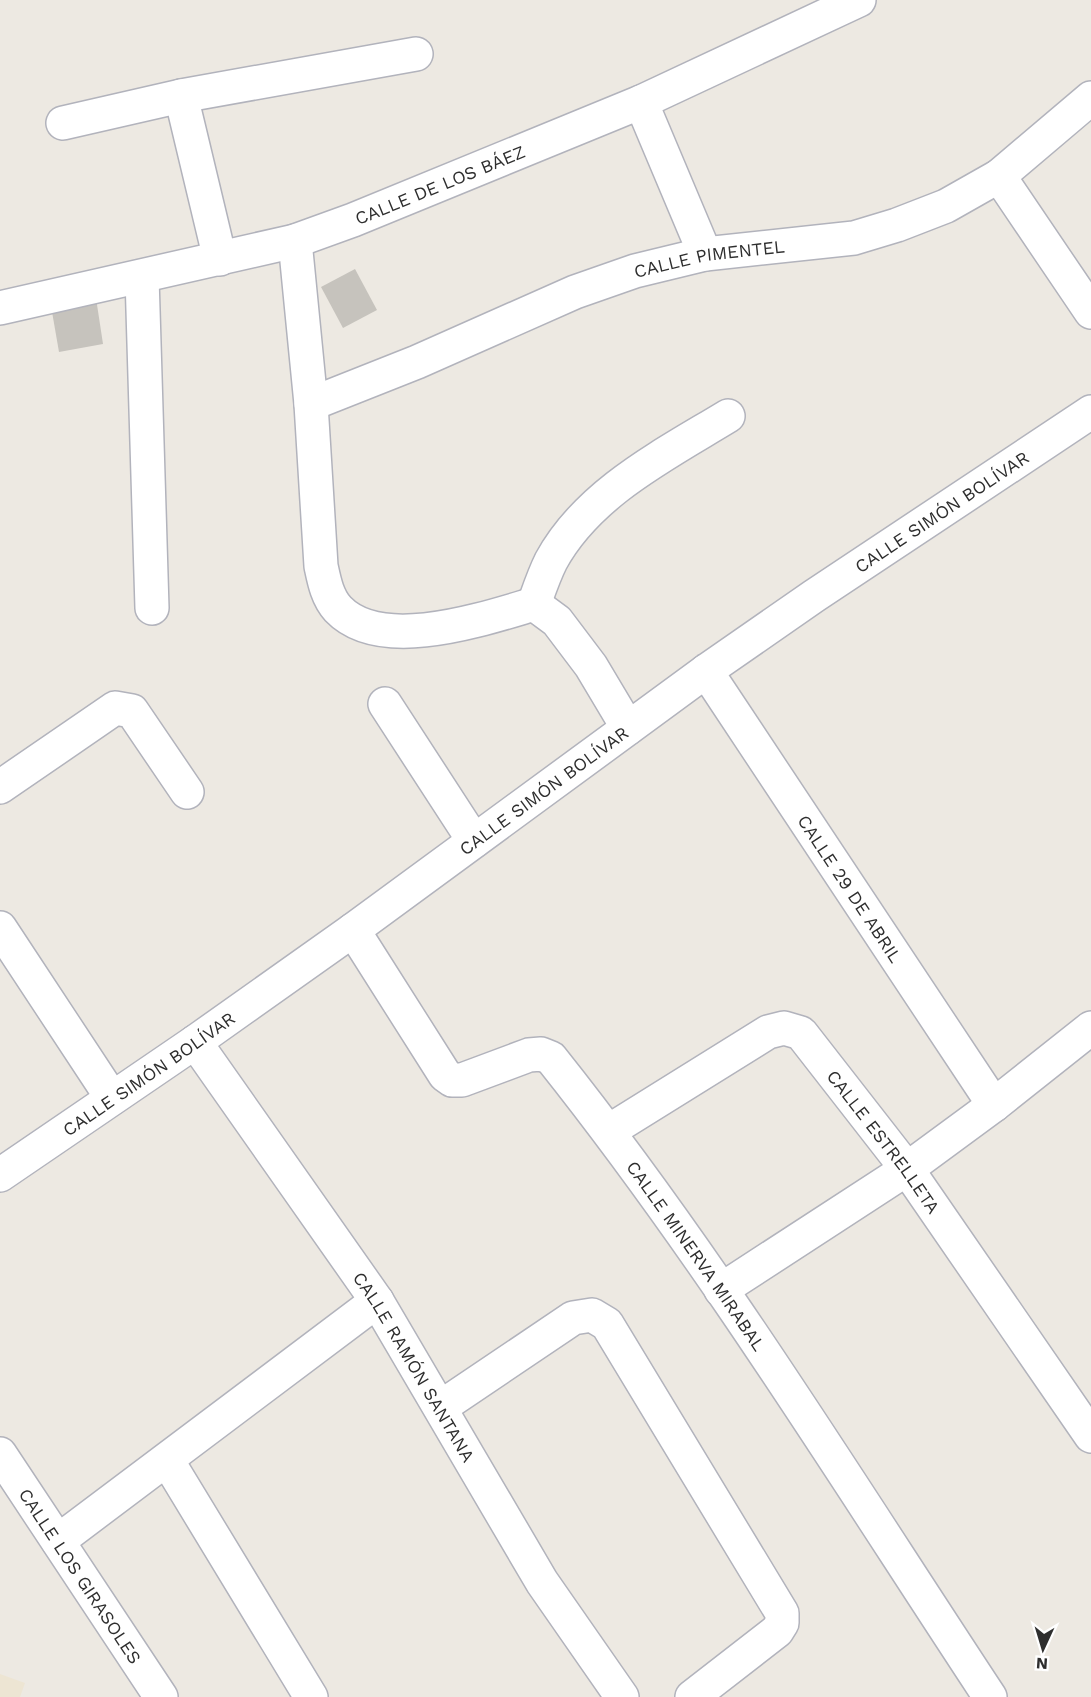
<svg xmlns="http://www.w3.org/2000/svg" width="1091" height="1697" font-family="'Work Sans',sans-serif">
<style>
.education{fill:#ede5d3}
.building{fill:#c6c3bd}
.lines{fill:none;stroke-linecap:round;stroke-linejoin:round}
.minor-casing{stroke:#b2b3bc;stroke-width:36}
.minor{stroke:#fff;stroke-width:33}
.labels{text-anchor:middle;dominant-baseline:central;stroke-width:5;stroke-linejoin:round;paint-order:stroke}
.street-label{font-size:18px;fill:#2e2e2e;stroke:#fff}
</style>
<rect width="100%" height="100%" fill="#ede9e2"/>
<!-- education -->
<path class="education" d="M 0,1674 L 25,1683 L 20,1697 L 0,1697 Z"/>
<!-- building -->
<g class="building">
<path d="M 355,269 L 377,310 L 343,328 L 321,287 Z"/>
<path d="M 96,298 L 103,344 L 59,352 L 51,306 Z"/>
</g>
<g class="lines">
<defs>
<g id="minor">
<path d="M 181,96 L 220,259"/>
<path d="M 641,102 L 705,254"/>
<path d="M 63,123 L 181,96 L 416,54"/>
<path d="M 999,176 L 1091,312"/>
<path d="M 295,241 L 311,404 L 321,566 C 324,580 327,597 338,609 C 381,654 483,619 534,604 L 557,621 L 591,666 L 628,728"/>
<path d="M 142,277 L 152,608"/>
<path id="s1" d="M 0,308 L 295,241 L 353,220 L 641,102 L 859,0"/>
<path id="s2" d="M 311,404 L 417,362 L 575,292 L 635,271 L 705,254 L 854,238 L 897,225 L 946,206 L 999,176 L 1091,98"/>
<path d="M 534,604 C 539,590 544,575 551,561 C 588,493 664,455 728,416"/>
<path id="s3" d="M 706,671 L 994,1105"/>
<path d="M 385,704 L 474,841"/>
<path d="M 0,787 L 115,708 L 132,711 L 187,792"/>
<path d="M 0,928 L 112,1098"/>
<path id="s4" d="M 353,930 L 445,1075 L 452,1080 L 462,1080 L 529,1055 L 541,1054 L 551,1058 C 712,1260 848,1482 990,1697"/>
<path id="s5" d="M 195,1042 L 377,1301 L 542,1582 L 622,1697"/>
<path id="s6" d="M 609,1131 L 768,1032 L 784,1028 L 801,1033 L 907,1169 L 1091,1436"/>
<path id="s7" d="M 0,1175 L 195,1042 L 353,930 L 706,671 L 814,596 L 1091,412"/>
<path d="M 721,1290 L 907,1169 L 994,1105 L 1091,1028"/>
<path d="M 441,1407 L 573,1318 L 592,1315 L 607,1324 L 782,1613 L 782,1623 L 777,1631 L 692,1697"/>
<path id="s8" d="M 0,1454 L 161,1697"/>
<path d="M 167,1460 L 311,1697"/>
<path d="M 58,1541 L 377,1301"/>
</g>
</defs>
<!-- minor casing -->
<use href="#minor" class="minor-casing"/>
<!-- minor -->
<use href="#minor" class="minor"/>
</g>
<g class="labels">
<!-- street labels -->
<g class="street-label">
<text stroke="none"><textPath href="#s1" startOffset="458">CALLE DE LOS BÁEZ</textPath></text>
<text stroke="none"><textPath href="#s2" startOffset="426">CALLE PIMENTEL</textPath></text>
<text stroke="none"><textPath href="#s7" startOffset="1152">CALLE SIMÓN BOLÍVAR</textPath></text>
<text stroke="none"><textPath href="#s7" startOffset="666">CALLE SIMÓN BOLÍVAR</textPath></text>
<text stroke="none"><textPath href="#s3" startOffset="261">CALLE 29 DE ABRIL</textPath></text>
<text stroke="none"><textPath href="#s7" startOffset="180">CALLE SIMÓN BOLÍVAR</textPath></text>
<text stroke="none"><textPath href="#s6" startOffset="358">CALLE ESTRELLETA</textPath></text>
<text stroke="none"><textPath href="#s4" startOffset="530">CALLE MINERVA MIRABAL</textPath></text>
<text stroke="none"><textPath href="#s5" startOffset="392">CALLE RAMÓN SANTANA</textPath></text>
<text stroke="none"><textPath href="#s8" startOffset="146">CALLE LOS GIRASOLES</textPath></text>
</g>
</g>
<!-- north arrow -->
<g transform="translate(1043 1649) rotate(184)" stroke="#ffffff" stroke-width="4.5" paint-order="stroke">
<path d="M0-4.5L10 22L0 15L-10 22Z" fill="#2e2e2e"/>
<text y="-9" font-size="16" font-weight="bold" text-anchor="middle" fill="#2e2e2e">N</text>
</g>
</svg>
